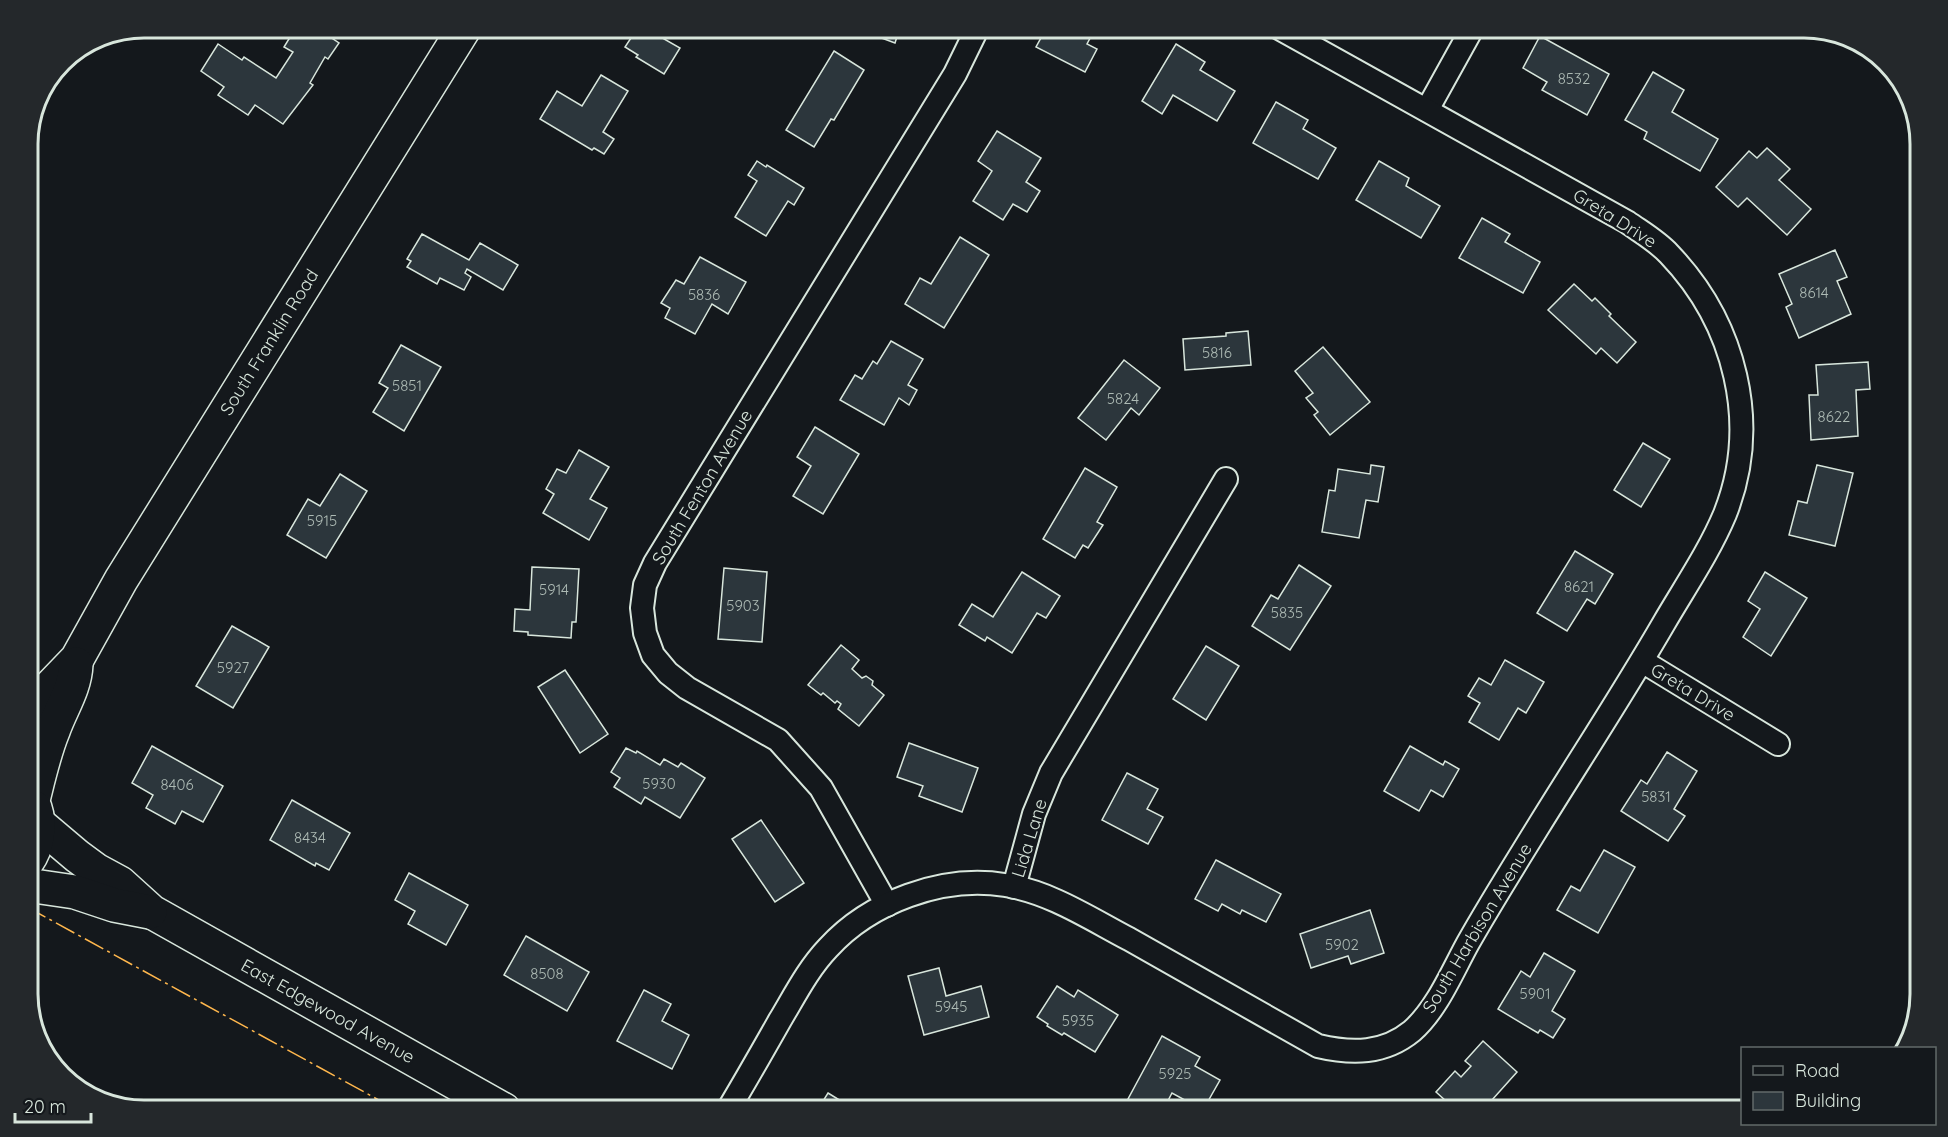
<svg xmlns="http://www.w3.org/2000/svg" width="1948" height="1137" font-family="Quicksand,sans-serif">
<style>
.building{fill:#2c363c;stroke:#d8e6dc;stroke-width:1.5}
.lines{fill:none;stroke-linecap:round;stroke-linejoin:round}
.minor-casing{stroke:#d8e6dc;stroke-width:26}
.secondary-casing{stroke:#d8e6dc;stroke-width:36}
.minor{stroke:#14181c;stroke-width:22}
.secondary{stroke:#14181c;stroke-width:33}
.power{stroke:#ffb74d;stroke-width:1.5;stroke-dasharray:21 4.5 3 4.5;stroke-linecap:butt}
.labels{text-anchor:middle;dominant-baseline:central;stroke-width:4.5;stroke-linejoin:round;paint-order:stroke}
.number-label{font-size:15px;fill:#adbab4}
.street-label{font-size:18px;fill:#d8e6dc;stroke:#14181c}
.rim{fill:none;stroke:#d8e6dc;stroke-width:3}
</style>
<rect width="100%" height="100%" fill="#14181c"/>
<!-- building -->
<g class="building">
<path d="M 282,27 L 315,27 L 339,43 L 328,59 L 325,57 L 310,83 L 313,85 L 283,124 L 255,105 L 248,115 L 218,95 L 224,87 L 201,71 L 218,44 L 242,60 L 244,57 L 276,78 L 293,52 L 284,47 L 292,34 Z"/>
<path d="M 613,27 L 640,27 L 638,30 L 649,36 L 652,32 L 680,48 L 664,74 L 636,57 L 638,55 L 625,47 L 631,38 Z"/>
<path d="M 861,27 L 900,27 L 895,43 L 860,30 Z"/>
<path d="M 1047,27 L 1096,27 L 1087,44 L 1097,49 L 1085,72 L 1036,47 Z"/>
<path d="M 1540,36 L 1609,74 L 1587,115 L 1542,90 L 1547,82 L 1523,68 Z"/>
<path d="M 1176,44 L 1205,62 L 1200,70 L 1235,91 L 1217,121 L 1173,95 L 1162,114 L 1142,101 Z"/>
<path d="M 834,51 L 864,70 L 834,120 L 831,119 L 814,147 L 786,130 Z"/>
<path d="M 1653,72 L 1684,90 L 1672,112 L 1718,139 L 1700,171 L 1644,139 L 1647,132 L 1625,120 Z"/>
<path d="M 601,75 L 628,91 L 603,132 L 614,139 L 604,154 L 594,148 L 592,150 L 540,119 L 557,91 L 582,106 Z"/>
<path d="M 1276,102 L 1308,120 L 1303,129 L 1336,148 L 1318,179 L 1253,143 Z"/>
<path d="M 997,131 L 1041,158 L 1026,182 L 1040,191 L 1027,212 L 1013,204 L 1003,220 L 973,201 L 992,171 L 978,161 Z"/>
<path d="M 1767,148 L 1790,169 L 1779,180 L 1811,209 L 1787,235 L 1747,198 L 1738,207 L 1716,187 L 1749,151 L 1757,158 Z"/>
<path d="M 757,161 L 766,167 L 767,165 L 804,188 L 794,205 L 788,201 L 766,236 L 735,217 L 757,181 L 748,175 Z"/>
<path d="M 1379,161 L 1409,178 L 1406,186 L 1440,206 L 1421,238 L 1356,200 Z"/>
<path d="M 1482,218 L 1510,234 L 1505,242 L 1540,262 L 1523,293 L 1459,258 Z"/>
<path d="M 422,234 L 469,260 L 480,243 L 518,265 L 503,290 L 467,269 L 465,273 L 471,277 L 464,290 L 440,278 L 437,284 L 407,267 L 411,261 L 407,259 Z"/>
<path d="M 960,237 L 989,255 L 944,328 L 905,304 L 920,278 L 931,284 Z"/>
<path d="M 1835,250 L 1847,277 L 1837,281 L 1851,314 L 1799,338 L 1786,307 L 1792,304 L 1779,274 Z"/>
<path d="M 700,257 L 746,282 L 728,314 L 712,304 L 695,334 L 665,318 L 670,308 L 661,303 L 676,280 L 684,284 Z"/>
<path d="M 1574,284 L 1592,301 L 1595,298 L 1611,314 L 1609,316 L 1636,342 L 1617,363 L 1601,348 L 1596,354 L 1548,310 Z"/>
<path d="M 1248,331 L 1251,365 L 1185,370 L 1183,339 L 1226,336 L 1226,333 Z"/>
<path d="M 891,341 L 923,359 L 908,385 L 917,390 L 909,405 L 899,398 L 884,425 L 840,400 L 855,375 L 862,379 L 873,361 L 877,364 Z"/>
<path d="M 401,345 L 441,367 L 404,431 L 373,412 L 388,388 L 379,383 Z"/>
<path d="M 1323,347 L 1370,402 L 1330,435 L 1314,415 L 1318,412 L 1306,398 L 1313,393 L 1295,371 Z"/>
<path d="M 1124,360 L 1160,388 L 1139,415 L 1131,408 L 1106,440 L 1078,418 Z"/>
<path d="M 1868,362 L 1870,389 L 1856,390 L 1858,436 L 1811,440 L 1809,395 L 1818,395 L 1816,365 Z"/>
<path d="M 815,427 L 859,454 L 823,514 L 793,496 L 811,466 L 797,457 Z"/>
<path d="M 1643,443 L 1670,459 L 1641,507 L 1614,490 Z"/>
<path d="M 579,450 L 609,467 L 590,499 L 607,508 L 589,540 L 543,513 L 554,494 L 546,489 L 557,469 L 566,473 Z"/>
<path d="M 1371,465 L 1384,467 L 1378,502 L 1366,500 L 1359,538 L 1322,532 L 1329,490 L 1335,491 L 1338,469 L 1370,474 Z"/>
<path d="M 1817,465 L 1853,473 L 1835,546 L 1789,535 L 1798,501 L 1807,503 Z"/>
<path d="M 1085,468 L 1117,487 L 1097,522 L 1103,525 L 1088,548 L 1083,545 L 1075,558 L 1043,539 Z"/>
<path d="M 340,474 L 367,491 L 326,558 L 287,535 L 308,499 L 320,506 Z"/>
<path d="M 1575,551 L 1613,574 L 1595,604 L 1587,599 L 1567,631 L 1537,613 Z"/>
<path d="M 1299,565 L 1331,586 L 1290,650 L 1252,626 L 1271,595 L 1278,599 Z"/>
<path d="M 532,567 L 579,569 L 576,622 L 572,622 L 571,638 L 528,635 L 528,632 L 514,631 L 515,609 L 530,610 Z"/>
<path d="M 724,568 L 767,572 L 762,642 L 718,639 Z"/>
<path d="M 1022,572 L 1060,596 L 1046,618 L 1037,613 L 1012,653 L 987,637 L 985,641 L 959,625 L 972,604 L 993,617 Z"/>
<path d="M 1765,572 L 1807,598 L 1771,656 L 1743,637 L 1760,609 L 1748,601 Z"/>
<path d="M 232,626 L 269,647 L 233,708 L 196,686 Z"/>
<path d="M 841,645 L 859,660 L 852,669 L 862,678 L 866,676 L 873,681 L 872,685 L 884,695 L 859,726 L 838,709 L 841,704 L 837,701 L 835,703 L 823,693 L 821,695 L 808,685 Z"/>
<path d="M 1206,646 L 1239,666 L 1206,720 L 1173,699 Z"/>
<path d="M 1505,660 L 1544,682 L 1526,713 L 1518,708 L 1499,740 L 1469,722 L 1480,703 L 1468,696 L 1479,678 L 1491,685 Z"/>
<path d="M 565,670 L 608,734 L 580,753 L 538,687 Z"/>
<path d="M 909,743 L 978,768 L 962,812 L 919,796 L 923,786 L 897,777 Z"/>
<path d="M 152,746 L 223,786 L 203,822 L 182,811 L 175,824 L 146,808 L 153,795 L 132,783 Z"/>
<path d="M 1410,746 L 1443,765 L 1445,761 L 1459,769 L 1443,797 L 1431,790 L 1419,811 L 1384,791 Z"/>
<path d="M 626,748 L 636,753 L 637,751 L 660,765 L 664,759 L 678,767 L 681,763 L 705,778 L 680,818 L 645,797 L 641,804 L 614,787 L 620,778 L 611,772 Z"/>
<path d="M 1667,752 L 1697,771 L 1674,809 L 1685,816 L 1668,841 L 1621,811 L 1641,780 L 1647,784 Z"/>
<path d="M 1127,773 L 1158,789 L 1147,809 L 1163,817 L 1148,844 L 1102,820 Z"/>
<path d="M 292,800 L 350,833 L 329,870 L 316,863 L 315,866 L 270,840 Z"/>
<path d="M 761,820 L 804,883 L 775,902 L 732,839 Z"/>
<path d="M 1604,850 L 1635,867 L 1598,933 L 1557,910 L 1571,886 L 1580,891 Z"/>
<path d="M 1216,860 L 1281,894 L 1266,922 L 1242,910 L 1240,914 L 1222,904 L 1218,911 L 1195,899 Z"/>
<path d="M 409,873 L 468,905 L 446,945 L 408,924 L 415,911 L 395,900 Z"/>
<path d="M 1370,910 L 1384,953 L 1351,964 L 1348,956 L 1311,968 L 1300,934 Z"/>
<path d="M 526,936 L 589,972 L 567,1011 L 504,975 Z"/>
<path d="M 1544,953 L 1575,971 L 1552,1011 L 1565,1019 L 1553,1038 L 1540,1030 L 1538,1033 L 1498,1009 L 1521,971 L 1530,977 Z"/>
<path d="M 939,968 L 946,996 L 981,986 L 989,1017 L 924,1035 L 908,976 Z"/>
<path d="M 1057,986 L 1074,997 L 1078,990 L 1118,1015 L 1095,1052 L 1064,1033 L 1062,1035 L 1047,1026 L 1048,1024 L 1037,1017 Z"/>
<path d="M 644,990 L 671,1004 L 662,1021 L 689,1035 L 672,1069 L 617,1041 Z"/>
<path d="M 1162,1036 L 1200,1057 L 1195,1066 L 1220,1080 L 1203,1110 L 1172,1093 L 1163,1110 L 1148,1110 L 1128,1099 Z"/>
<path d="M 1483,1041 L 1517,1072 L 1483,1110 L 1456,1110 L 1436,1092 L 1455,1071 L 1461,1077 L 1471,1066 L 1465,1061 Z"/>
<path d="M 828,1093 L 846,1104 L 843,1110 L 804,1110 L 809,1100 L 820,1106 Z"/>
</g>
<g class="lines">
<defs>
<g id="minor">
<path d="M 1427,110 L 1473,27"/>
<path d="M 1642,661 L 1778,744"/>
<path d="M 1014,887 L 1034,814 L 1051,773 L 1226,479"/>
<path d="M 887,905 L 821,788 L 778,740 L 687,688 L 668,673 L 653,655 L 645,633 L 642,608 L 645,585 L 655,563 L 955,74 L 978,27"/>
<path d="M 728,1110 C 746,1080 763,1050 780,1020 C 795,995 808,969 828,948 C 870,902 942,875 1005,885 C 1050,892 1089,918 1129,939 C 1192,974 1255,1010 1318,1046 C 1352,1054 1384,1054 1412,1031 C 1437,1009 1452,972 1468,943 C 1490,904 1514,866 1538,827 C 1580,759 1624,692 1664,623 C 1685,587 1709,552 1725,514 C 1761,423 1735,323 1669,254 C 1657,241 1641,232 1627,222 L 1277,27"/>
</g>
<g id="secondary">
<path d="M 27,711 L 77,659 L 121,580 L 465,27"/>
<path d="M 33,800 C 39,776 44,753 53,731 C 61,708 75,689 76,664"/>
<path d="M 38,823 L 77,856 L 96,870 L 120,883 L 152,912 L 504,1110"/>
<path d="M 27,862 C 38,846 41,826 35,808"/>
<path d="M 27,885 L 75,892 L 114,905 L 150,912"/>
</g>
</defs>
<!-- minor casing -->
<use href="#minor" class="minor-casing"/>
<!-- secondary casing -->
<use href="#secondary" class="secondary-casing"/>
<!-- minor -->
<use href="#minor" class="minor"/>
<!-- secondary -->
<use href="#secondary" class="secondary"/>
<!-- power -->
<path class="power" d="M 27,907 L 397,1110"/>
</g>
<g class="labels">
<!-- number labels -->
<g class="number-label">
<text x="1574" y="78">8532</text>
<text x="1814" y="292">8614</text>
<text x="704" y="294">5836</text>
<text x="1217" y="352">5816</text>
<text x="407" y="385">5851</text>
<text x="1123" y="398">5824</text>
<text x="1834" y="416">8622</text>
<text x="322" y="520">5915</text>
<text x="1579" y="586">8621</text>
<text x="554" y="589">5914</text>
<text x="743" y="605">5903</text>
<text x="1287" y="612">5835</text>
<text x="233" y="667">5927</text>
<text x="659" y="783">5930</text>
<text x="177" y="784">8406</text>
<text x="1656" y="796">5831</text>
<text x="310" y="837">8434</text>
<text x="1342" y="944">5902</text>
<text x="547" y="973">8508</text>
<text x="1535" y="993">5901</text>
<text x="951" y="1006">5945</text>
<text x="1078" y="1020">5935</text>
<text x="1175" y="1073">5925</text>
</g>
<!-- street labels -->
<g class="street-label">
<text transform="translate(1615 218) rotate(32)">Greta Drive</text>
<text transform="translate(269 342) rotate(-58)">South Franklin Road</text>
<text transform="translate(702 487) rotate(-59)">South Fenton Avenue</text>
<text transform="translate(1693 692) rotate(31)">Greta Drive</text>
<text transform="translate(1029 838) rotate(-73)">Lida Lane</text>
<text transform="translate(1477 928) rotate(-59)">South Harbison Avenue</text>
<text transform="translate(328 1011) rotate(29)">East Edgewood Avenue</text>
</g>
</g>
<!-- crop -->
<path d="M0 0H1948V1137H0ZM144 38H1804A106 106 0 0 1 1910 144V994A106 106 0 0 1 1804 1100H144A106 106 0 0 1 38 994V144A106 106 0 0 1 144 38Z" fill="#24282b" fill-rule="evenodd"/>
<path class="rim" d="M144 38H1804A106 106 0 0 1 1910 144V994A106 106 0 0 1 1804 1100H144A106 106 0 0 1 38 994V144A106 106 0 0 1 144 38Z"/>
<!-- legend -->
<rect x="1741" y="1047" width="195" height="78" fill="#14181c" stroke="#626a69" stroke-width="1.5"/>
<rect x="1753" y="1066" width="30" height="9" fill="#14181c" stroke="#626a69" stroke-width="1.5"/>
<text x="1795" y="1077" font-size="18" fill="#d8e6dc">Road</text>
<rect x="1753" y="1092" width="30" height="18" fill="#2c363c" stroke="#626a69" stroke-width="1.5"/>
<text x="1795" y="1107" font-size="18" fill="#d8e6dc">Building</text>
<!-- scale -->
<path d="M15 1113v9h76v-9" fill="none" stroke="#d8e6dc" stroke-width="3"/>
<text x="24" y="1113" font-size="18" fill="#d8e6dc" stroke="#14181c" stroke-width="4.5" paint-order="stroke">20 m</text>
</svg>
